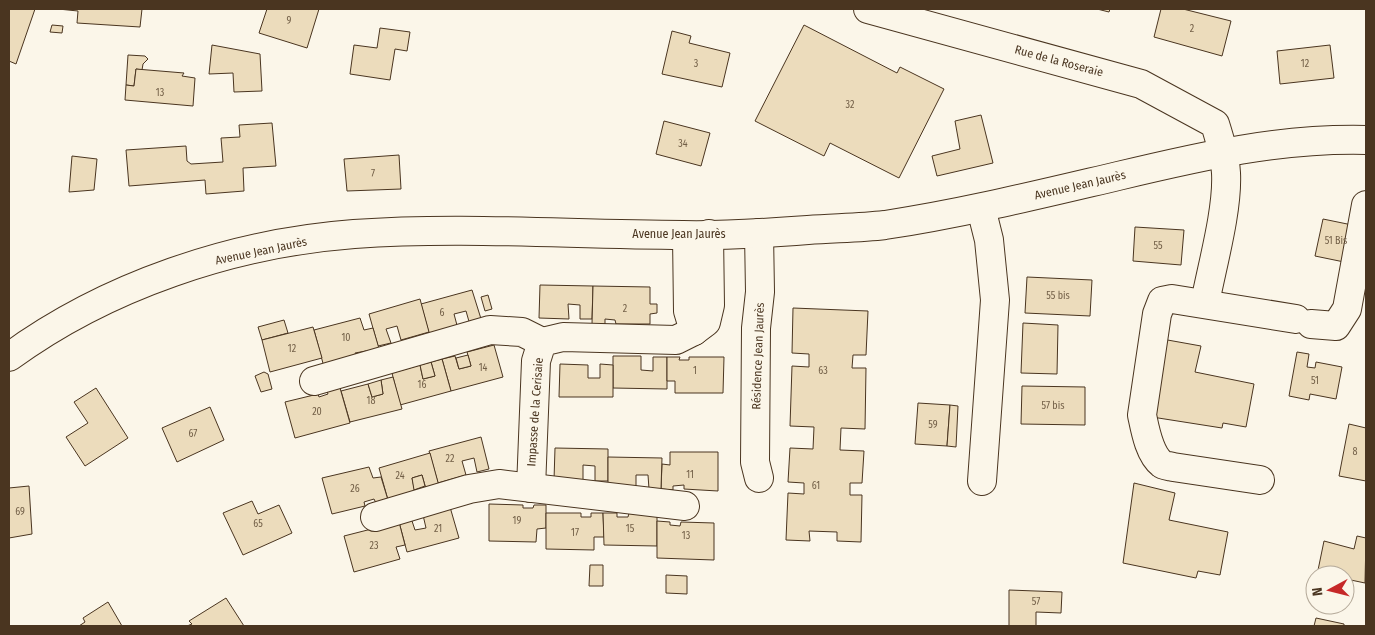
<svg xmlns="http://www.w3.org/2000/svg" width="1375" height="635" font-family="'Fira Sans Condensed',sans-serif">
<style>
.building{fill:#ecdcbc;stroke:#4a3520}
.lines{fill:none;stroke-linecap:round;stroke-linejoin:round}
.minor-casing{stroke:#4a3520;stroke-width:30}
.major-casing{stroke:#4a3520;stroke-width:30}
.minor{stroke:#fbf6e9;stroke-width:28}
.major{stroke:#fbf6e9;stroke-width:28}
.labels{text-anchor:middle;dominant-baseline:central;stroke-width:4;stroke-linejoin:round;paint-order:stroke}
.number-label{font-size:10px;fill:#725f47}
.street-label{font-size:12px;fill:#4a3520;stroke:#fbf6e9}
</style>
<rect width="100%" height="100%" fill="#fbf6e9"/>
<!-- building -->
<g class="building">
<path d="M 9,9 L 35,9 L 16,64 L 9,61 Z"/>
<path d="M 58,9 L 142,9 L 140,27 L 77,23 L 78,11 Z"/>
<path d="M 267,9 L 319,9 L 307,48 L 259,33 Z"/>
<path d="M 1097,9 L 1110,9 L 1109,12 Z"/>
<path d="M 1161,9 L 1183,9 L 1231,21 L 1222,56 L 1154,37 Z"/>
<path d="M 52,25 L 63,26 L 62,33 L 50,32 Z"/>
<path d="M 804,25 L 897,73 L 900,67 L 944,89 L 899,178 L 830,143 L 824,156 L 755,121 Z"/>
<path d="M 380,28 L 410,32 L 407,51 L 395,49 L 390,80 L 350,74 L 354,45 L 377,48 Z"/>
<path d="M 672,31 L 691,36 L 689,43 L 730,53 L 722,87 L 662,74 Z"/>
<path d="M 212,45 L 260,54 L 262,91 L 234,92 L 233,73 L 209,74 Z"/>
<path d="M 1330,45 L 1334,78 L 1280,84 L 1277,51 Z"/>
<path d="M 128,55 L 145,56 L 148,59 L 143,64 L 142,70 L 136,69 L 134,86 L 126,85 Z"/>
<path d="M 136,69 L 184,73 L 182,76 L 195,78 L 193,106 L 125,100 L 126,85 L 134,86 Z"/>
<path d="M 981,115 L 993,163 L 937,176 L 932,156 L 960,149 L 955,121 Z"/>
<path d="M 664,121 L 710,133 L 701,166 L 656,154 Z"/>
<path d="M 272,123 L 276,166 L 243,168 L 244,191 L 206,194 L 205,180 L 129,186 L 126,150 L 186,146 L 187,161 L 191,164 L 223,162 L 221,138 L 240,137 L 239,125 Z"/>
<path d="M 399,155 L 401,189 L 347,191 L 344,159 Z"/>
<path d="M 72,156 L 97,159 L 94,190 L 69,192 Z"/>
<path d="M 1323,219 L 1357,226 L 1349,263 L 1315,256 Z"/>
<path d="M 1135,227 L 1184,230 L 1181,265 L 1133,261 Z"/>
<path d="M 1027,277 L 1092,280 L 1090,316 L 1025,313 Z"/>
<path d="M 540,285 L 593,286 L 592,319 L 580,319 L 580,305 L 568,304 L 569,319 L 539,318 Z"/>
<path d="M 593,286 L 650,287 L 650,304 L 657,304 L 657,313 L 650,314 L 650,324 L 616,324 L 615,320 L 605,319 L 605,324 L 592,324 Z"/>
<path d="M 472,290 L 482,322 L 470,325 L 466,311 L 454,314 L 458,329 L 430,337 L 421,304 Z"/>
<path d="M 488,295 L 492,309 L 485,311 L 481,297 Z"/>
<path d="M 420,299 L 429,332 L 401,340 L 397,326 L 386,329 L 391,343 L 378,346 L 369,314 Z"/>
<path d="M 793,308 L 868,311 L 866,355 L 853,355 L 852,368 L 866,368 L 865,429 L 841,428 L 840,450 L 864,451 L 862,483 L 850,483 L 850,495 L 862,495 L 861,542 L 837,541 L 837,532 L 809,531 L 810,541 L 786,540 L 788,493 L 804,494 L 804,483 L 788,482 L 790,448 L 813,449 L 814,427 L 790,426 L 792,366 L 809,367 L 809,354 L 792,353 Z"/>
<path d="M 360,318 L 364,330 L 373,328 L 380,352 L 367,355 L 366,351 L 355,353 L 357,358 L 324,367 L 314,330 Z"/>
<path d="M 284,320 L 288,333 L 262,340 L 258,327 Z"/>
<path d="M 1023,323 L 1058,325 L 1057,374 L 1021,373 Z"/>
<path d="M 313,327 L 322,358 L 270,372 L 262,340 Z"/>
<path d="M 1162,339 L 1201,346 L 1195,372 L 1254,384 L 1246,427 L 1223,423 L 1222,428 L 1152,417 Z"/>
<path d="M 494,345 L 503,377 L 451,391 L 442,359 L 455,356 L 459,369 L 471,366 L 467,352 Z"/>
<path d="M 1297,352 L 1309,354 L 1307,367 L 1315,368 L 1316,362 L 1342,367 L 1336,399 L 1310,394 L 1309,400 L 1289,396 Z"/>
<path d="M 468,355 L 471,366 L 459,369 L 456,358 Z"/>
<path d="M 613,356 L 641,356 L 641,370 L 653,371 L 653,357 L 667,357 L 667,389 L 613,388 Z"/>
<path d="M 667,357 L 680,357 L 679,360 L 689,360 L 689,357 L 724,357 L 723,393 L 675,393 L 675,381 L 667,381 Z"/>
<path d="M 442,359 L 451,391 L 400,405 L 392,373 L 420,365 L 423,379 L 435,376 L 431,362 Z"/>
<path d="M 431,362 L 435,376 L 423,379 L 420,365 Z"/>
<path d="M 560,364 L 588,365 L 588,378 L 600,378 L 600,364 L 613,365 L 613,397 L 559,397 Z"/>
<path d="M 264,372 L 268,374 L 272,389 L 261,392 L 255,376 Z"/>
<path d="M 393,377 L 402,409 L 350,422 L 341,391 L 368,384 L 372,397 L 383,394 L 381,380 Z"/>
<path d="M 381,380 L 383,394 L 372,397 L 368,384 Z"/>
<path d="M 1022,386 L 1085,387 L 1085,425 L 1021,424 Z"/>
<path d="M 96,388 L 128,438 L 85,466 L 66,437 L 88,423 L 74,402 Z"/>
<path d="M 340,388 L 350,423 L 295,438 L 285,402 L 318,394 L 319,397 L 328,394 L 327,391 Z"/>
<path d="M 918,403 L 950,405 L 947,446 L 915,444 Z"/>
<path d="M 950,405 L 958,406 L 956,447 L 947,446 Z"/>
<path d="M 210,407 L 224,440 L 177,462 L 162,428 Z"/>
<path d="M 1349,424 L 1366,428 L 1366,481 L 1339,476 Z"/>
<path d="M 481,437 L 489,469 L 477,472 L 474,458 L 462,461 L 466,475 L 438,483 L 429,451 Z"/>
<path d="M 555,448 L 608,449 L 608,481 L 595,481 L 595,466 L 583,465 L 583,480 L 554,480 Z"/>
<path d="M 670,452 L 718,452 L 718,491 L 684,489 L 684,485 L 673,486 L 673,490 L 661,489 L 662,464 L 670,465 Z"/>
<path d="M 430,453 L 439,486 L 426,489 L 422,475 L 412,478 L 415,492 L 388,500 L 379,468 Z"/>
<path d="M 608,457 L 662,458 L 661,489 L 649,489 L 648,475 L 636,475 L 636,489 L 608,489 Z"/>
<path d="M 369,467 L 373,478 L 381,477 L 388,500 L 376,503 L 374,499 L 364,502 L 365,506 L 332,514 L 322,478 Z"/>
<path d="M 422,475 L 425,486 L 414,490 L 412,478 Z"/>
<path d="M 1134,483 L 1175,493 L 1169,520 L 1228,532 L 1220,575 L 1198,571 L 1196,578 L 1123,563 Z"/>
<path d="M 29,486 L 32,534 L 9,538 L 9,488 Z"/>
<path d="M 252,501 L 258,514 L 279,505 L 292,533 L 243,555 L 223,513 Z"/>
<path d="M 489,504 L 523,505 L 523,508 L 533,508 L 534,505 L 546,505 L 546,528 L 537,529 L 536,542 L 489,541 Z"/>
<path d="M 450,507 L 459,538 L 407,552 L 399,522 L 411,518 L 415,530 L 426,528 L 423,515 Z"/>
<path d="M 546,513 L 581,513 L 581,517 L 591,517 L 591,513 L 603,513 L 604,537 L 594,537 L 594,550 L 546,549 Z"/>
<path d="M 603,513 L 617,513 L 617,517 L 628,517 L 629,513 L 657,514 L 657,546 L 604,545 Z"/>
<path d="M 657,521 L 670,522 L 670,525 L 680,526 L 681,522 L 714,523 L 714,560 L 657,558 Z"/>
<path d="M 399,522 L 405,545 L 396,547 L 400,559 L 354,572 L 344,536 Z"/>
<path d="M 1357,536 L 1366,538 L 1365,583 L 1346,579 L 1345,584 L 1345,575 L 1317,575 L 1324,541 L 1354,549 Z"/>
<path d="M 590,565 L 603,565 L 603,586 L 589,586 Z"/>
<path d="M 666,575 L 687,576 L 687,594 L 666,593 Z"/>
<path d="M 1009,590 L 1062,592 L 1061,613 L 1036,612 L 1036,626 L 1009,626 Z"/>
<path d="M 226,598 L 244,626 L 187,626 L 192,624 L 189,621 Z"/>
<path d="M 108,602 L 122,626 L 79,626 L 85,622 L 83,618 Z"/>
<path d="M 1316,618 L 1344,624 L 1344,626 L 1314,626 Z"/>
</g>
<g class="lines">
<defs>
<g id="minor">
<path d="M 868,9 L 1141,84 L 1215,124 C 1220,140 1225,156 1226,173 C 1228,210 1212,266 1205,303"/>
<path d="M 981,208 L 989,240 L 995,300 L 982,481"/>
<path d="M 759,233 L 760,292 L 756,328 L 755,462 L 759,478"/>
<path d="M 687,236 L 688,311 L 694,331"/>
<path d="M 1311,324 L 1336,326 L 1347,309 L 1366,205"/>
<path d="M 314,381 L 490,330 L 522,332 L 542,342"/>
<path d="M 1260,480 L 1173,467 C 1170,466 1164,466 1162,464 C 1149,454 1145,429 1142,415 L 1157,314 L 1162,301 L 1172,299 L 1296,319"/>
<path d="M 531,488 L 536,361 L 542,342 L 563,337 L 676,340 L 694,331 L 706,322 L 710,305 L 709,234"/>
<path d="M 375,517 L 469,489 L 499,484 L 685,506"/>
</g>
<path id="major" d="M 9,357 C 106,286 233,243 354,234 C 463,226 573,235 683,235 C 725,236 767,233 808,230 C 834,228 860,228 885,225 C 964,213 1041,194 1118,176 C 1202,156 1279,138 1366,140"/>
</defs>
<!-- minor casing -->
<use href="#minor" class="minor-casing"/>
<!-- major casing -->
<use href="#major" class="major-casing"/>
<!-- minor -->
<use href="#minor" class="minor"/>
<!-- major -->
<use href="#major" class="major"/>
</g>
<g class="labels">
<!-- number labels -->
<g class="number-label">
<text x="289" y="21">9</text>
<text x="1192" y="29">2</text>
<text x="696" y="64">3</text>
<text x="1305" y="64">12</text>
<text x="160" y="93">13</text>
<text x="850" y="105">32</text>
<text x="683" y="144">34</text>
<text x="373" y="174">7</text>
<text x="1336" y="241">51 Bis</text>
<text x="1158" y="246">55</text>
<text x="1058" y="296">55 bis</text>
<text x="625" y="309">2</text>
<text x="442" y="313">6</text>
<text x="346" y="338">10</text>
<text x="292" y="349">12</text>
<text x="483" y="368">14</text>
<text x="695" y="371">1</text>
<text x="823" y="371">63</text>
<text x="1315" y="381">51</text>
<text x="422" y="385">16</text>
<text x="371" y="401">18</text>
<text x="1053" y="406">57 bis</text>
<text x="317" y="412">20</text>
<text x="933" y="425">59</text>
<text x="193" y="434">67</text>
<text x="1355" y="452">8</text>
<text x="450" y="459">22</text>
<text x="690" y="475">11</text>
<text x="400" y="476">24</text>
<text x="816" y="486">61</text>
<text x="355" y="489">26</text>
<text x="20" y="512">69</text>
<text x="517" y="521">19</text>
<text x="258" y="524">65</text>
<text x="438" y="529">21</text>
<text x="630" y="529">15</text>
<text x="575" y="533">17</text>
<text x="686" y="536">13</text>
<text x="374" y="546">23</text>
<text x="1036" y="602">57</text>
</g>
<!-- street labels -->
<g class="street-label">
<text transform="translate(1059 61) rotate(15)">Rue de la Roseraie</text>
<text transform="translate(1080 185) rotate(-13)">Avenue Jean Jaurès</text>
<text x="679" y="234">Avenue Jean Jaurès</text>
<text transform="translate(261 251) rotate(-12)">Avenue Jean Jaurès</text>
<text transform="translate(758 356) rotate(-88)">Résidence Jean Jaurès</text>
<text transform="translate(535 412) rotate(-86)">Impasse de la Cerisaie</text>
</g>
</g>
<!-- border -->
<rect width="1375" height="635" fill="none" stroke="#4a3520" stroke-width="20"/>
<!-- north arrow -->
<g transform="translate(1330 590) rotate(263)"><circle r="24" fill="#fbf6e9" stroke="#b4a999"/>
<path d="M0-4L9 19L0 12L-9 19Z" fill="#c62828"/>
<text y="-8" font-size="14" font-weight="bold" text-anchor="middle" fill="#4a3520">N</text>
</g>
</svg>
